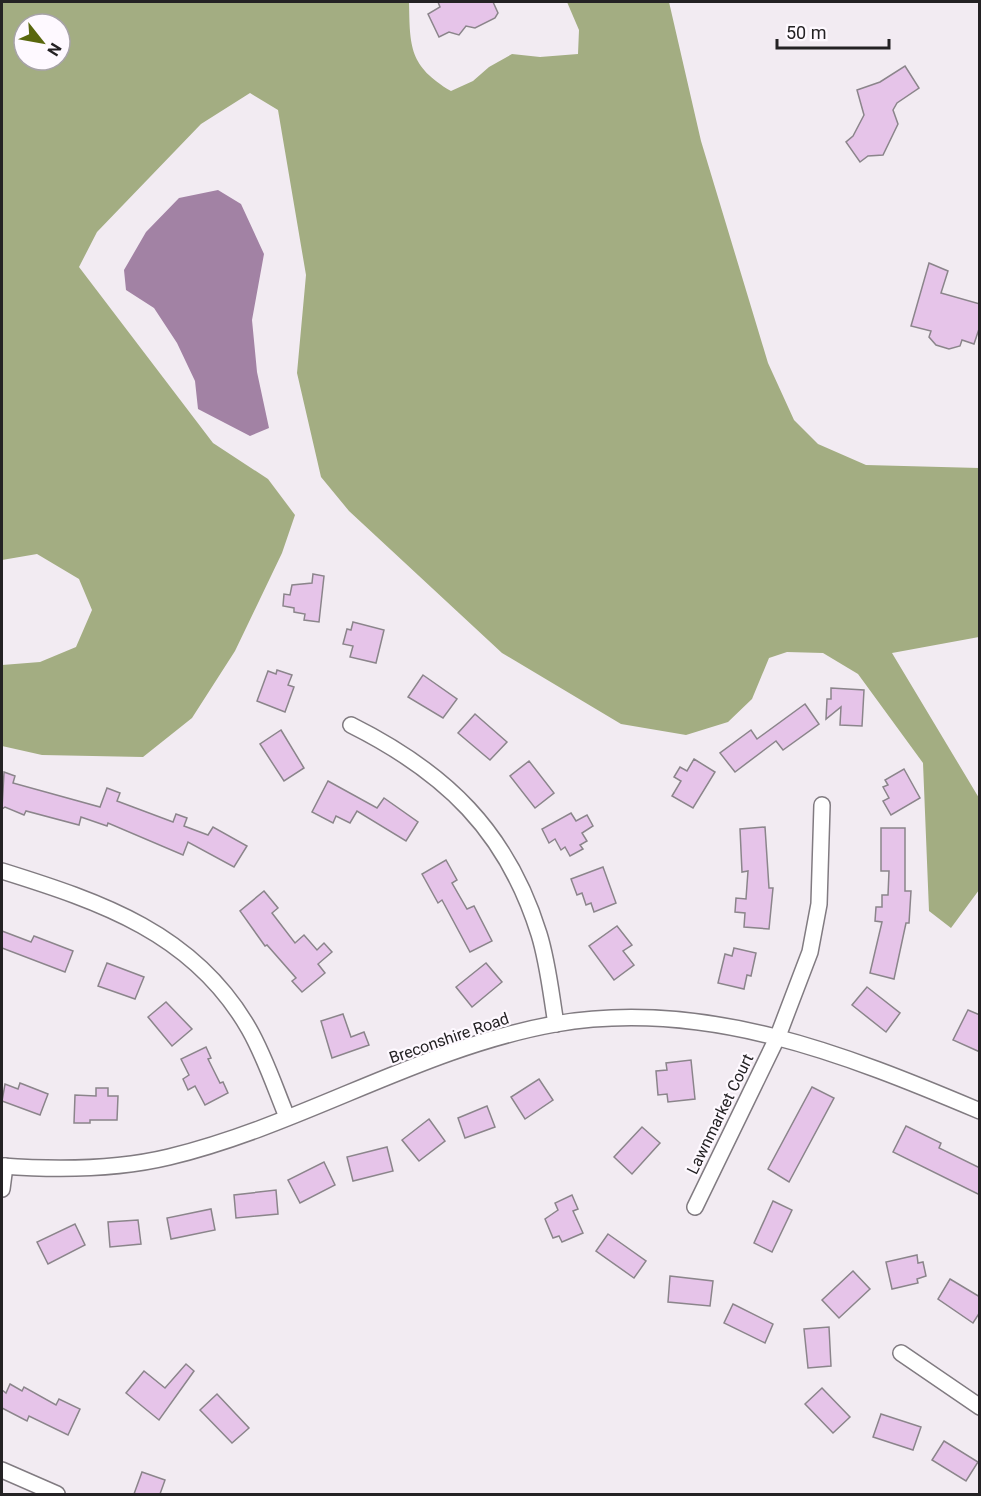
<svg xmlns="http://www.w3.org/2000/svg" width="981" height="1496" font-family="Roboto,sans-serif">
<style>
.forest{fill:#a3ad82;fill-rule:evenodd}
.water{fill:#a282a4}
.building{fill:#e6c4e9;stroke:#8b858b;stroke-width:1.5}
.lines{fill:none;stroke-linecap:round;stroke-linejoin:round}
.minor-casing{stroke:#817b81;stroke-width:18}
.minor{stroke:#fff;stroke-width:15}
.labels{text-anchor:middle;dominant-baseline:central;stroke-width:4.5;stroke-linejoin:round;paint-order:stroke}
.street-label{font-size:16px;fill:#242224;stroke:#fef9ff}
</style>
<rect width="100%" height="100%" fill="#f2ebf2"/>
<!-- forest -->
<path class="forest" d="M 2,2 L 409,2 C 410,47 409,66 451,91 L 473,81 L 489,67 L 512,54 L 540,57 L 578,54 L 579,30 L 567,2 L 669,2 L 701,141 L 768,363 L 794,420 L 818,444 L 866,465 L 979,468 L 979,637 L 892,653 L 979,798 L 979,890 L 951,928 L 929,911 L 923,763 L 858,674 L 823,653 L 787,652 L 769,658 L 752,699 L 728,722 L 686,735 L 621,724 L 502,653 L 349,511 L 321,477 L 297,373 L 306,275 L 278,110 L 250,93 L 201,124 L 97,232 L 79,267 L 213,443 L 268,479 L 295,515 L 282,553 L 235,651 L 192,718 L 143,757 L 42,755 L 2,746 L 2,665 L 40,662 L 76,647 L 92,610 L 79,579 L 37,554 L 2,560 ZM 24,24 L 60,24 L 60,60 L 24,60 Z"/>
<!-- water -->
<path class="water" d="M 218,190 L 241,204 L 264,254 L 252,320 L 257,372 L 269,428 L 250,436 L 198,409 L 195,381 L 177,343 L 154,308 L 126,290 L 124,270 L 146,232 L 179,198 Z"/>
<!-- building -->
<g class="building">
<path d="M 438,2 L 493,2 L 498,13 L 495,18 L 475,28 L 466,26 L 459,35 L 449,32 L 439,37 L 428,14 L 440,7 Z"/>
<path d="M 905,66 L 919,88 L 897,103 L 893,110 L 898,124 L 883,155 L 868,156 L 860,162 L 846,142 L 853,136 L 864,115 L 857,90 L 880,82 Z"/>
<path d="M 929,263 L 948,271 L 941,293 L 980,304 L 980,326 L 974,344 L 962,340 L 960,346 L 949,349 L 936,345 L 929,337 L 931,331 L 911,326 Z"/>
<path d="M 313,574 L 324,576 L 319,622 L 304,620 L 305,614 L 294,612 L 294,608 L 283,606 L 284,594 L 290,595 L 292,585 L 312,583 Z"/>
<path d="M 353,622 L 384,630 L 376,663 L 350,657 L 353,646 L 343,644 L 347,629 L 351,630 Z"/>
<path d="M 277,670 L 292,675 L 288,685 L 294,687 L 285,712 L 257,701 L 268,671 L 276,674 Z"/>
<path d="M 423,675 L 457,699 L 443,718 L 408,697 Z"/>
<path d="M 831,688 L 864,690 L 862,726 L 840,725 L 841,707 L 826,719 L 827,699 L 831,699 Z"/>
<path d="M 805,704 L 819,724 L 783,750 L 776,741 L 735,772 L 720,753 L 751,730 L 757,739 Z"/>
<path d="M 475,714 L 507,742 L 490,760 L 458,733 Z"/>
<path d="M 281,730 L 304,768 L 284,781 L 260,744 Z"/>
<path d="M 694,759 L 715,772 L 693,808 L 672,796 L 681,781 L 674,777 L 680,767 L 687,771 Z"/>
<path d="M 529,761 L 554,793 L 535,808 L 510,776 Z"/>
<path d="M 904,769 L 920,798 L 891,815 L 883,801 L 889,798 L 883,787 L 888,785 L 885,780 Z"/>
<path d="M 4,772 L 15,776 L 13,783 L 100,807 L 107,788 L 120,793 L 117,801 L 173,822 L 176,814 L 187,818 L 184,826 L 208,835 L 213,827 L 247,846 L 234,867 L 188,842 L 183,855 L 108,823 L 107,826 L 81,817 L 79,825 L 26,811 L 24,815 L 5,807 L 2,809 Z"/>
<path d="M 328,781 L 377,808 L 384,798 L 418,822 L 406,841 L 357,811 L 350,823 L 336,816 L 333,823 L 312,812 Z"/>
<path d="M 571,813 L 576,821 L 587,815 L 593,826 L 582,833 L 587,841 L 580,845 L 583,849 L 570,856 L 565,847 L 561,850 L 555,839 L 549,843 L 542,829 Z"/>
<path d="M 765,827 L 769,888 L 773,888 L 769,929 L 744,927 L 745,913 L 735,912 L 736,898 L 746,899 L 748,871 L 742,872 L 740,829 Z"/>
<path d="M 881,828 L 905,828 L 905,891 L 911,891 L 909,923 L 906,923 L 894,979 L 870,973 L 882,922 L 875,921 L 876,907 L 882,907 L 882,895 L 888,895 L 889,871 L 881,871 Z"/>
<path d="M 446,860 L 457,880 L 452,883 L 467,909 L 474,906 L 492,941 L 470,952 L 442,900 L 438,903 L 422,874 Z"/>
<path d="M 603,867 L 616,903 L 594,912 L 591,903 L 586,905 L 582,893 L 577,895 L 571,879 Z"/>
<path d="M 264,891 L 278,908 L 272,913 L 295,943 L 304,935 L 317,950 L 324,943 L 332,952 L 318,964 L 325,973 L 302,992 L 292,981 L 296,978 L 267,945 L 265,946 L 240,911 Z"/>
<path d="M 617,926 L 632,945 L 623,951 L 634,965 L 614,980 L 589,946 Z"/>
<path d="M 2,931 L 31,942 L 34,936 L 73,951 L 65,972 L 2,948 Z"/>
<path d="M 734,948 L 756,953 L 751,976 L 747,975 L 744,989 L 718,983 L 725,954 L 732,956 Z"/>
<path d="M 107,963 L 144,977 L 135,999 L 98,986 Z"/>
<path d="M 486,963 L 502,982 L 472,1007 L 456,987 Z"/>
<path d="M 867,987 L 900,1013 L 886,1032 L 852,1005 Z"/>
<path d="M 166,1002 L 192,1029 L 172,1046 L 148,1017 Z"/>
<path d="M 968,1010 L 980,1015 L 980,1052 L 953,1040 Z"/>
<path d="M 343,1014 L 351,1037 L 364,1032 L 369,1045 L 332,1058 L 321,1021 Z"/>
<path d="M 206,1047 L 211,1058 L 208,1059 L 220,1083 L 223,1082 L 228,1093 L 205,1105 L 195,1086 L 188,1090 L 183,1079 L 189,1075 L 181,1059 Z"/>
<path d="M 691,1060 L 695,1099 L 668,1102 L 667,1094 L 658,1095 L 656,1071 L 667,1070 L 666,1063 Z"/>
<path d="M 539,1079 L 553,1100 L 525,1119 L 511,1097 Z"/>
<path d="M 20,1083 L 48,1094 L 40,1115 L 2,1101 L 5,1084 L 18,1089 Z"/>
<path d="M 812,1087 L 834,1098 L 789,1182 L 768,1169 Z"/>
<path d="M 96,1088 L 108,1088 L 108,1096 L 118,1096 L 117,1120 L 90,1120 L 90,1123 L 74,1123 L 75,1095 L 96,1096 Z"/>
<path d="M 487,1106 L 495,1127 L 465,1138 L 458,1118 Z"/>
<path d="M 429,1119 L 445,1141 L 419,1161 L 402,1140 Z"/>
<path d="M 906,1126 L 941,1143 L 939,1148 L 980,1168 L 980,1195 L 893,1152 Z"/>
<path d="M 642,1127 L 660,1143 L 632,1174 L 614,1157 Z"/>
<path d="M 387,1147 L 393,1171 L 353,1181 L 347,1157 Z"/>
<path d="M 324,1162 L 335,1185 L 300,1203 L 288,1180 Z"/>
<path d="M 276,1190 L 278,1214 L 236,1218 L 234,1195 Z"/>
<path d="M 572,1195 L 578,1209 L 573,1211 L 583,1233 L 562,1242 L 559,1236 L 553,1238 L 545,1219 L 558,1210 L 555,1203 Z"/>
<path d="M 773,1201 L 792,1210 L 772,1252 L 754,1243 Z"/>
<path d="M 211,1209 L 215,1230 L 171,1239 L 167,1218 Z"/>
<path d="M 138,1220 L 141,1244 L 110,1247 L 108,1222 Z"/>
<path d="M 75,1224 L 85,1245 L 48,1264 L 37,1242 Z"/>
<path d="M 608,1234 L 646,1261 L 634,1278 L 596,1251 Z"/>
<path d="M 917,1255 L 918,1263 L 923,1262 L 926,1276 L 917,1279 L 918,1283 L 892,1289 L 886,1262 Z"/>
<path d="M 853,1271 L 870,1289 L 839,1318 L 822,1300 Z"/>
<path d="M 670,1276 L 713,1281 L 710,1306 L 668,1302 Z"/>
<path d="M 950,1279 L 980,1297 L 980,1312 L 973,1323 L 938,1299 Z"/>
<path d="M 733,1304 L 773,1324 L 765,1343 L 724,1323 Z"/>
<path d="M 829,1327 L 831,1366 L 808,1368 L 804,1329 Z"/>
<path d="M 186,1364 L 194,1371 L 159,1420 L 126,1393 L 144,1371 L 165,1388 Z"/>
<path d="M 10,1384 L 22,1391 L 24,1387 L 56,1405 L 59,1399 L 80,1409 L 68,1435 L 29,1416 L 27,1421 L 2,1408 L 2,1390 L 6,1393 Z"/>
<path d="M 822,1388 L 850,1417 L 833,1433 L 805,1404 Z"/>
<path d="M 217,1394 L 249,1428 L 232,1443 L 200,1410 Z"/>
<path d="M 881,1414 L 921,1427 L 913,1450 L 873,1437 Z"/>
<path d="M 944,1441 L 978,1462 L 966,1481 L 932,1460 Z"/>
<path d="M 142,1472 L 165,1480 L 160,1494 L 134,1494 Z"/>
</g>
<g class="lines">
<defs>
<g id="minor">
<path d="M 351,725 C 445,772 507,831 539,934 C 548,963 551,994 556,1024"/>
<path d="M 2,871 C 101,902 194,933 249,1029 C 265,1057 275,1088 287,1117"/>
<path d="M 2,1166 C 56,1170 115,1170 169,1157 C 302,1125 421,1048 555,1024 C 704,998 845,1054 980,1111"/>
<path d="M 2,1189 L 5,1166"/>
<path d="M 695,1207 L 778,1036 L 810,952 L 819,904 L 822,805"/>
<path d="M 901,1353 L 980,1407"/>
<path d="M 2,1470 L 57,1494"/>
</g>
</defs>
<!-- minor casing -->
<use href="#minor" class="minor-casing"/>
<!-- minor -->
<use href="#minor" class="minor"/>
</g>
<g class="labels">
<!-- street labels -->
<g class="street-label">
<text transform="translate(449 1038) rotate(-19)">Breconshire Road</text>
<text transform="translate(720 1114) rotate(-64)">Lawnmarket Court</text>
</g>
</g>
<!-- border -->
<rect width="981" height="1496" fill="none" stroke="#242224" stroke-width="6"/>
<!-- north arrow -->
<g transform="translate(42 42) rotate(121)"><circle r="28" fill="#fef9ff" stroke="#a7a3a7" stroke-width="1.5"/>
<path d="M0-4.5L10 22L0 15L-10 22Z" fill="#59670d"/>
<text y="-9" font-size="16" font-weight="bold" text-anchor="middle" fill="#242224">N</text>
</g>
<!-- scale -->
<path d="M777 39v9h112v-9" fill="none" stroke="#242224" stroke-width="3"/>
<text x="786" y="39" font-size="18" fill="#242224" stroke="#fef9ff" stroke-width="4.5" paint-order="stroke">50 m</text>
</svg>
